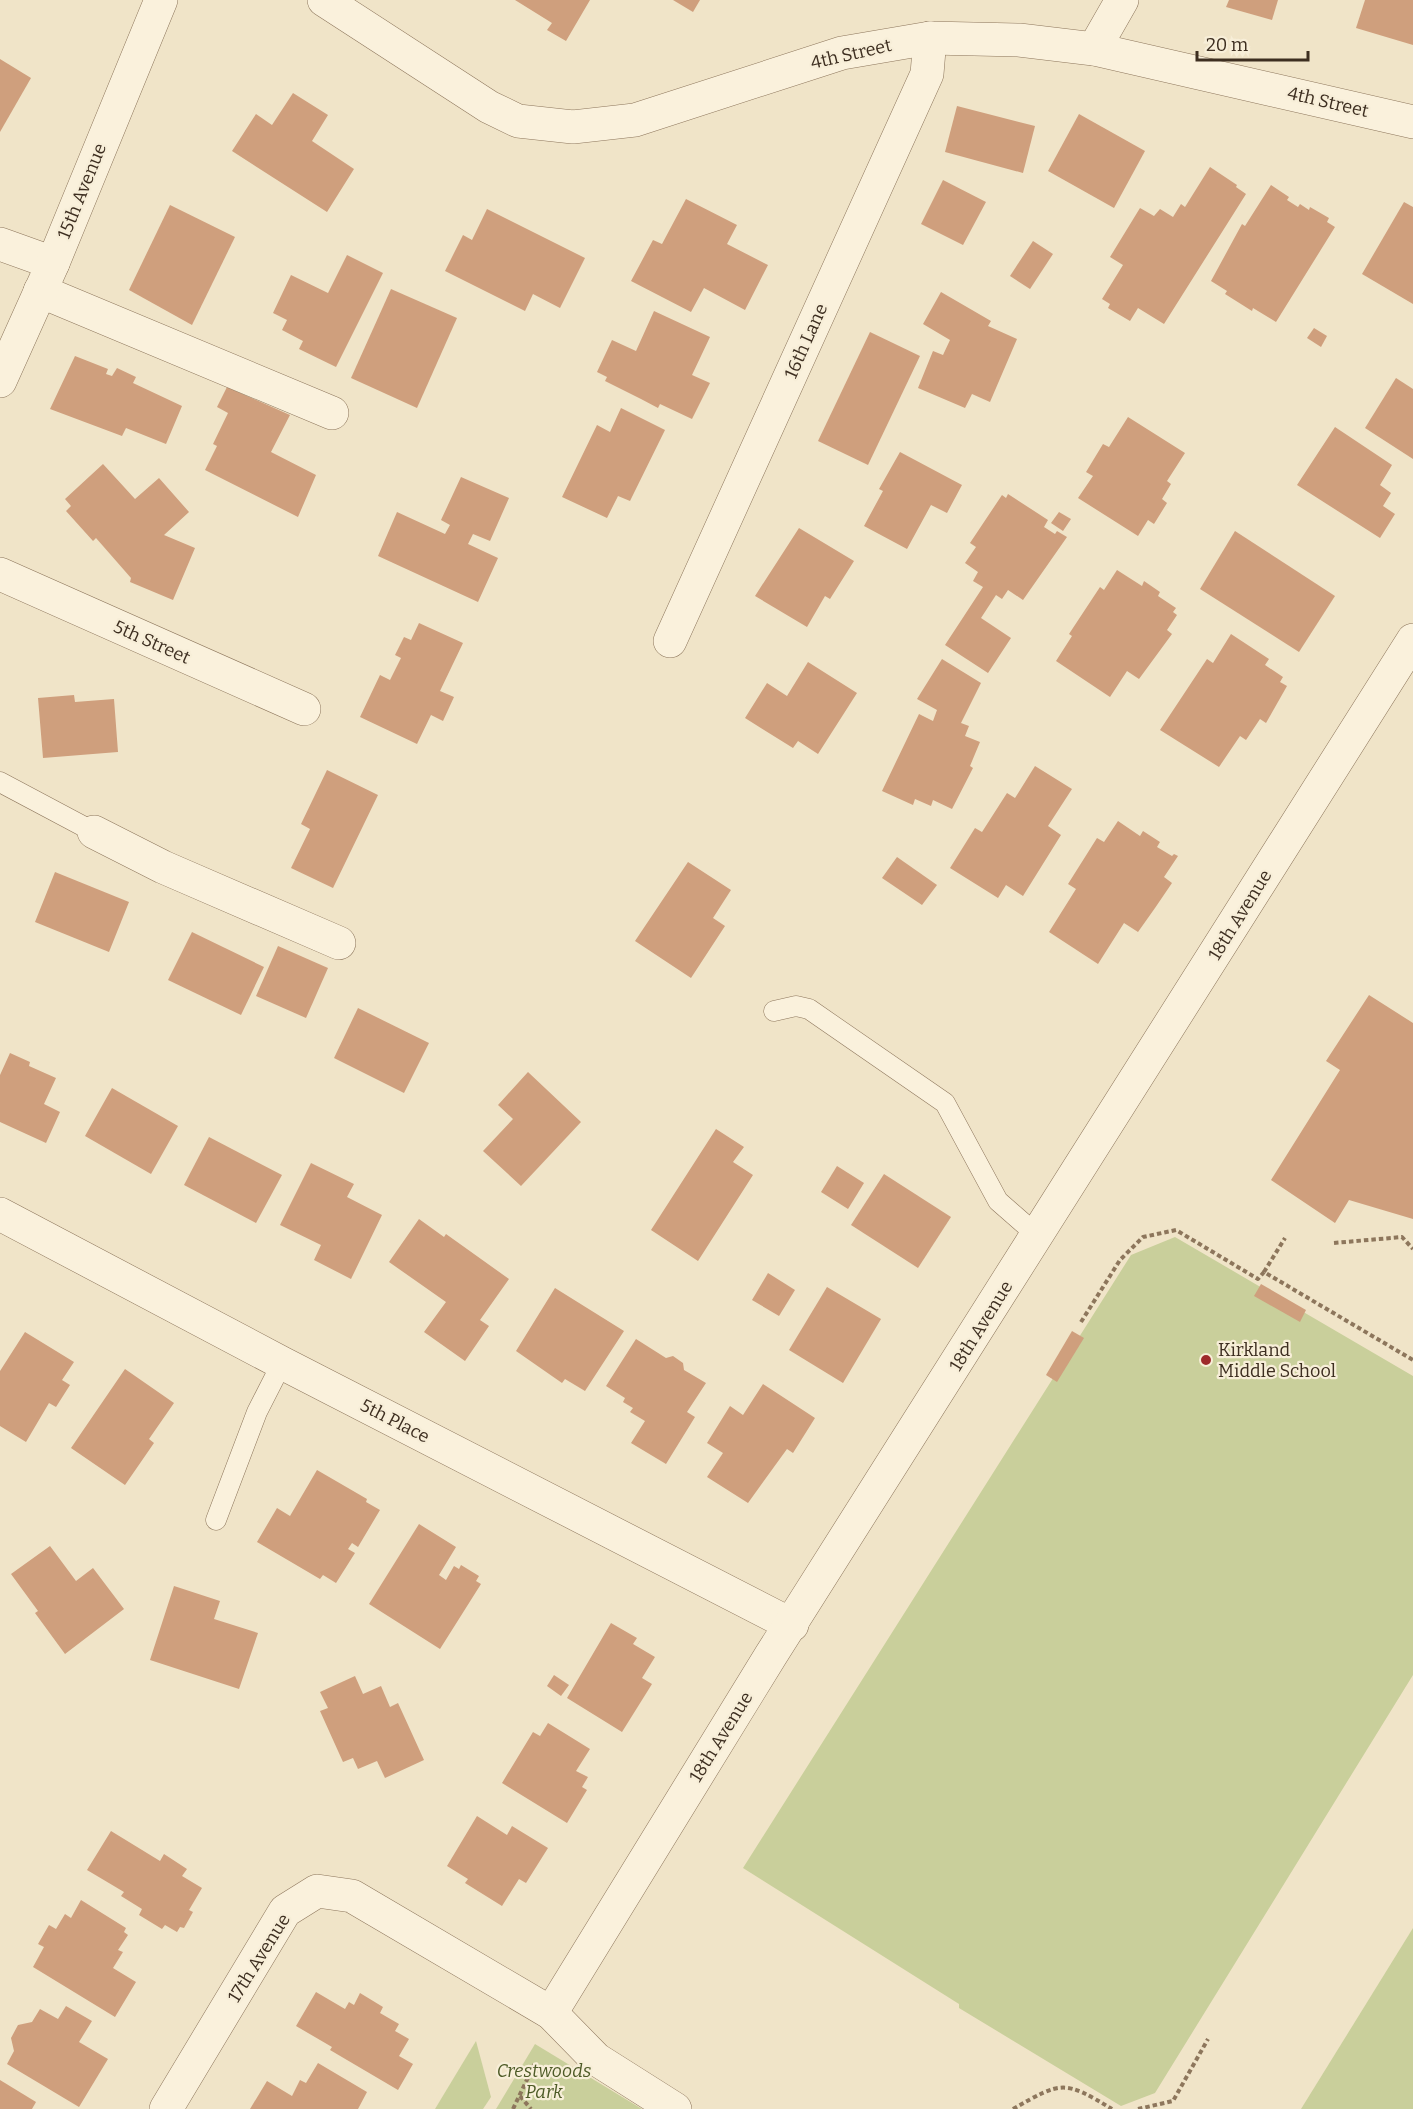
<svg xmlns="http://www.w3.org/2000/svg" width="1413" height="2109" font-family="Bitter,serif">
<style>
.green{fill:#c9cf9b}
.building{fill:#cf9f7d}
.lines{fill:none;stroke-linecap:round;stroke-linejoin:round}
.service-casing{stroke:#8d765c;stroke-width:21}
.minor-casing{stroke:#8d765c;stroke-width:34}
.tertiary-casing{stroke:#8d765c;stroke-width:34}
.path{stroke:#8d765c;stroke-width:4;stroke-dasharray:4.5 3;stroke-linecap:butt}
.service{stroke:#faf1dc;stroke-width:20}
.minor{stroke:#faf1dc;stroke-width:33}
.tertiary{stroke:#faf1dc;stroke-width:33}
.poi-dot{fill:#9e2a2b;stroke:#f7eed8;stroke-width:2}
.labels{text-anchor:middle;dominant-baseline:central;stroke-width:4.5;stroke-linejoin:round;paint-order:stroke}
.street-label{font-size:18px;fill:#3d2e20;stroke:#f7eed8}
.poi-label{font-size:18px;fill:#3d2e20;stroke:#f7eed8;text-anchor:start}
.park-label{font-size:18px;font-style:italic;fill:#4d5a26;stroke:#f7eed8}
</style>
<rect width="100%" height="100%" fill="#f0e4c8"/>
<!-- green -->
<g class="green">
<path d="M 1175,1237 L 1413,1376 L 1413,1675 L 1155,2093 L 1121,2106 L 959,2008 L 959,2004 L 743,1868 L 1131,1255 Z"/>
<path d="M 1413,1928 L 1413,2109 L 1301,2109 Z"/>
<path d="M 476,2041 L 491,2097 L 483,2109 L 435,2109 Z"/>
<path d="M 535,2044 L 642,2109 L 496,2109 Z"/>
</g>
<!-- building -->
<g class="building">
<path d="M 515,0 L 590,0 L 566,41 L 547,30 L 552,23 Z"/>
<path d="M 673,0 L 700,0 L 693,12 Z"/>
<path d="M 1229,0 L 1278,0 L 1272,20 L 1226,7 Z"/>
<path d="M 1365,0 L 1413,0 L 1413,45 L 1356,28 Z"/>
<path d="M 0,59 L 31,78 L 0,132 Z"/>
<path d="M 293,93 L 328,115 L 312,141 L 354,169 L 327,212 L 232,151 L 256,114 L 272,125 Z"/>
<path d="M 957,106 L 1035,126 L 1023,173 L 945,152 Z"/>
<path d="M 1079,114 L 1145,151 L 1114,208 L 1048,171 Z"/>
<path d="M 1210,167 L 1237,185 L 1236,187 L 1246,194 L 1164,324 L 1138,308 L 1130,321 L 1108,308 L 1110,304 L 1102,299 L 1123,265 L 1110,257 L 1140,208 L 1154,216 L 1160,209 L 1173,217 L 1181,204 L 1185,207 Z"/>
<path d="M 943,180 L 986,202 L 963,245 L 921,224 Z"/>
<path d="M 1271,185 L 1289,197 L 1287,200 L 1298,207 L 1300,204 L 1309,210 L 1310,207 L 1329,218 L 1327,222 L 1335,227 L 1276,322 L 1253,308 L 1252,311 L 1225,294 L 1227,291 L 1211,281 L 1242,224 L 1245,226 Z"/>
<path d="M 686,199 L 737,225 L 727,244 L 768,265 L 745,310 L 704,288 L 691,312 L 631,281 L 653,240 L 662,244 Z"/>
<path d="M 1404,202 L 1413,207 L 1413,304 L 1362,274 Z"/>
<path d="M 170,205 L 235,237 L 192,325 L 129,290 Z"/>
<path d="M 487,209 L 585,258 L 560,308 L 533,294 L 525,311 L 445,271 L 463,235 L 472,240 Z"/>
<path d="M 1033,241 L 1053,254 L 1030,289 L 1010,276 Z"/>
<path d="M 347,255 L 383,273 L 336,367 L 299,349 L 303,341 L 282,330 L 287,320 L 273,313 L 291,275 L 328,293 Z"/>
<path d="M 391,289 L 457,318 L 417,408 L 351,378 Z"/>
<path d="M 941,292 L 991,321 L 988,326 L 1017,339 L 990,402 L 972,394 L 965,408 L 918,388 L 933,351 L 943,355 L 950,340 L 923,324 Z"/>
<path d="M 654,311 L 710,337 L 692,375 L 710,383 L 692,419 L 660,404 L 658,408 L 641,399 L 605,381 L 607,377 L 597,372 L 612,340 L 636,351 Z"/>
<path d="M 1314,328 L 1327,336 L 1321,347 L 1307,338 Z"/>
<path d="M 870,332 L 920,356 L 868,465 L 818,441 Z"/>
<path d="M 75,356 L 108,369 L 106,374 L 112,376 L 117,368 L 136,377 L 133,383 L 182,406 L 166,444 L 126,428 L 122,436 L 50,409 Z"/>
<path d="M 1396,378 L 1413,389 L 1413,459 L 1365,428 Z"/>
<path d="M 227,387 L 290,415 L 271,452 L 316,475 L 298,517 L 205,470 L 217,446 L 213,444 L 228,413 L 217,407 Z"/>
<path d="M 621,408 L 665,430 L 630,501 L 618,496 L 607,518 L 562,497 L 597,425 L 610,432 Z"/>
<path d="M 1128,417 L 1185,453 L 1167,481 L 1171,484 L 1162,499 L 1167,503 L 1154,524 L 1148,520 L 1138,536 L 1078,498 L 1093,476 L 1086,472 L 1103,444 L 1109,447 Z"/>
<path d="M 1335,427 L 1392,465 L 1380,485 L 1391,493 L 1383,506 L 1395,514 L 1380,538 L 1297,485 Z"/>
<path d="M 900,452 L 962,485 L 947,513 L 931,505 L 907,549 L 864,526 L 883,491 L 879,489 Z"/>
<path d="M 103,464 L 135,499 L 159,478 L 189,512 L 164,535 L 195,548 L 173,600 L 130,582 L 131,578 L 96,538 L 93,541 L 66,511 L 71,506 L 65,499 Z"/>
<path d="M 461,477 L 509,498 L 490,541 L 473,534 L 468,544 L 498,558 L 478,602 L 378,556 L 397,512 L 445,534 L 450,525 L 441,520 Z"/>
<path d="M 1008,494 L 1048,520 L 1044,527 L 1055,534 L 1057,531 L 1067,537 L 1023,600 L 1008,590 L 1002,599 L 996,595 L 981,618 L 1011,638 L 988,673 L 945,645 L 983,587 L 973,581 L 978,572 L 965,563 L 976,547 L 970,543 L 1002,495 L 1006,498 Z"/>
<path d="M 1059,512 L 1071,519 L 1063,531 L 1051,523 Z"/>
<path d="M 799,528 L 854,561 L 830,599 L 825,596 L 807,627 L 755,596 Z"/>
<path d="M 1235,531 L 1335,596 L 1299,652 L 1200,589 Z"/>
<path d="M 1117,570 L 1142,586 L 1144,581 L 1160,592 L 1158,596 L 1176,608 L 1173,612 L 1177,615 L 1167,630 L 1172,634 L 1139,679 L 1127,671 L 1110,697 L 1056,661 L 1072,636 L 1069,634 L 1100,587 L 1104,590 Z"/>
<path d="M 419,623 L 463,643 L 440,691 L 454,697 L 443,721 L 431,715 L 417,744 L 360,717 L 380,675 L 390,680 L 401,658 L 395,655 L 404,637 L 411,640 Z"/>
<path d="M 1231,634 L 1269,659 L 1265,665 L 1283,677 L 1280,682 L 1287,686 L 1266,723 L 1260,719 L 1246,740 L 1240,736 L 1219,767 L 1160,730 L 1207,659 L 1213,663 Z"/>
<path d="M 942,659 L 981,683 L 961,723 L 969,726 L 965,736 L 980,742 L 970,766 L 973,768 L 952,809 L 933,800 L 931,806 L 915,799 L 913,805 L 882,791 L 919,714 L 933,721 L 937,710 L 917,699 Z"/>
<path d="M 808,662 L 857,693 L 818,754 L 798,741 L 793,748 L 745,718 L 767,683 L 787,696 Z"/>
<path d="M 74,695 L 75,702 L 114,699 L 118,752 L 43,758 L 38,698 Z"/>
<path d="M 1035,766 L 1072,789 L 1048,826 L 1061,835 L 1023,896 L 1006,885 L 998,898 L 950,868 L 975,828 L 982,832 L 1007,793 L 1015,798 Z"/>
<path d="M 327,770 L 378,795 L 333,888 L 291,868 L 310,829 L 301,824 Z"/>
<path d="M 1118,821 L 1140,836 L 1143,831 L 1160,842 L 1157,847 L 1172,856 L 1174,854 L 1178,856 L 1164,877 L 1172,883 L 1155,908 L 1138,932 L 1124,923 L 1098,964 L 1049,932 L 1076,889 L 1068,884 L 1097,838 L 1104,842 Z"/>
<path d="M 897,857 L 937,885 L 922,905 L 882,878 Z"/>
<path d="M 688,862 L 731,890 L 713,918 L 725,926 L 691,978 L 635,941 Z"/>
<path d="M 55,872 L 129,902 L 109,952 L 35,922 Z"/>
<path d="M 192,932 L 264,967 L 241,1015 L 168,980 Z"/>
<path d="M 278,946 L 328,968 L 306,1018 L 256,996 Z"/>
<path d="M 1369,995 L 1413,1023 L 1413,1219 L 1349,1200 L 1335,1223 L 1271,1180 L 1340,1070 L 1326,1061 Z"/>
<path d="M 358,1008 L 429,1043 L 404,1093 L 334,1058 Z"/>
<path d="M 10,1053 L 30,1062 L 29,1066 L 56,1078 L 44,1104 L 60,1112 L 46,1143 L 0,1122 L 0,1075 Z"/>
<path d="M 528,1072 L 581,1122 L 521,1186 L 483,1151 L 513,1119 L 498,1105 Z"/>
<path d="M 112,1088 L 178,1126 L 151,1174 L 85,1136 Z"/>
<path d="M 716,1129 L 744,1147 L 733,1162 L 753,1175 L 698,1261 L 651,1230 Z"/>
<path d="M 209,1137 L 282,1175 L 256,1223 L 184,1185 Z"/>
<path d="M 311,1163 L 354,1184 L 347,1197 L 382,1215 L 351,1279 L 314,1260 L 321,1245 L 280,1225 Z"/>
<path d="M 837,1166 L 864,1183 L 848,1209 L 821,1192 Z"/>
<path d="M 884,1174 L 951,1217 L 918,1268 L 851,1225 Z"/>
<path d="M 419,1219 L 444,1237 L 446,1234 L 509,1279 L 480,1320 L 489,1326 L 465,1361 L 424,1332 L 446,1302 L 389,1262 Z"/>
<path d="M 768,1273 L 795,1290 L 779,1316 L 752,1300 Z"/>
<path d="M 1261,1284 L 1306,1310 L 1300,1322 L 1254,1296 Z"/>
<path d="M 827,1287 L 881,1319 L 843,1383 L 789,1350 Z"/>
<path d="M 555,1288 L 624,1331 L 585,1391 L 565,1379 L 562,1383 L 516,1351 Z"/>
<path d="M 1072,1331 L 1084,1338 L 1057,1382 L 1046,1375 Z"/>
<path d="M 25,1332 L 74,1362 L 62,1380 L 70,1385 L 56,1407 L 49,1403 L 26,1442 L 0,1426 L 0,1371 Z"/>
<path d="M 636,1339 L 666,1358 L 673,1356 L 683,1363 L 684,1370 L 706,1383 L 687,1412 L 695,1417 L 666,1464 L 631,1443 L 645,1421 L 630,1412 L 633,1408 L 623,1402 L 625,1398 L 606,1386 Z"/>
<path d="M 125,1369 L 174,1403 L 149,1439 L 154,1443 L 125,1485 L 71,1448 Z"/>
<path d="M 763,1384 L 815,1418 L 793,1453 L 787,1449 L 748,1503 L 707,1477 L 723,1453 L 707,1443 L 730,1406 L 743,1415 Z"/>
<path d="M 317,1470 L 367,1499 L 366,1502 L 380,1510 L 358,1547 L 352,1543 L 348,1549 L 355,1553 L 336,1583 L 323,1575 L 320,1579 L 257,1542 L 277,1508 L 290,1516 Z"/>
<path d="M 419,1524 L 456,1547 L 439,1575 L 446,1580 L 454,1566 L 459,1569 L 461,1565 L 479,1576 L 476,1581 L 481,1584 L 440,1649 L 369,1604 Z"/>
<path d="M 50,1546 L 76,1581 L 93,1568 L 124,1609 L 65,1654 L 35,1613 L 38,1611 L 11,1574 Z"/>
<path d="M 174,1586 L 220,1601 L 214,1619 L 258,1633 L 239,1689 L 150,1660 Z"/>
<path d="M 611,1623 L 637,1638 L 633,1644 L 655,1657 L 642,1678 L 652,1684 L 622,1732 L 567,1698 Z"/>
<path d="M 554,1675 L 569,1685 L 561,1696 L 547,1686 Z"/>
<path d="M 355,1676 L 363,1694 L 381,1686 L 390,1707 L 398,1703 L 424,1760 L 385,1778 L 377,1761 L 358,1769 L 353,1758 L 343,1762 L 320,1711 L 328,1708 L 320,1692 Z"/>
<path d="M 548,1723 L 590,1749 L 576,1771 L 588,1777 L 582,1787 L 587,1790 L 567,1823 L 502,1783 L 533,1732 L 540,1736 Z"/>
<path d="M 477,1816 L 507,1835 L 512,1826 L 548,1848 L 526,1883 L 519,1879 L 502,1906 L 465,1883 L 468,1879 L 447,1866 Z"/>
<path d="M 111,1831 L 160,1861 L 164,1854 L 187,1869 L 182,1876 L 202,1888 L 189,1910 L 193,1912 L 184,1928 L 180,1927 L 177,1932 L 165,1925 L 162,1929 L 139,1915 L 142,1909 L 121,1896 L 124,1892 L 87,1870 Z"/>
<path d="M 81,1900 L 126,1928 L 124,1932 L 128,1935 L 118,1950 L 123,1952 L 113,1968 L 136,1982 L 115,2017 L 33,1967 L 44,1947 L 38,1944 L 49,1925 L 56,1929 L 65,1914 L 71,1918 Z"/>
<path d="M 316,1992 L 345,2009 L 349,2002 L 354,2005 L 360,1993 L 383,2007 L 380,2013 L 399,2024 L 395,2031 L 409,2039 L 399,2056 L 413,2064 L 398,2090 L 330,2050 L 332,2047 L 296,2026 Z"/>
<path d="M 66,2006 L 92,2021 L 79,2042 L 108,2059 L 79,2107 L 7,2064 L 14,2051 L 11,2038 L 18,2025 L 32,2022 L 40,2009 L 58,2019 Z"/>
<path d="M 318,2063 L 367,2092 L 358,2109 L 250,2109 L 267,2081 L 292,2096 L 300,2080 L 306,2083 Z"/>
<path d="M 0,2080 L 36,2102 L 32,2109 L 0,2109 Z"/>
</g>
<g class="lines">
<defs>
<g id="service">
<path d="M 0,782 L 94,832"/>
<path d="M 774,1011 L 796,1006 L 809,1009 L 945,1103 L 998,1201 L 1038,1236"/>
<path d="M 216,1520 L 257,1412 L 282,1363"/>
</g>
<g id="minor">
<path d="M 1094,49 L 1122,0"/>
<path d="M 0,244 L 53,263"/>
<path d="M 40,291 L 332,413"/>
<path d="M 0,574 L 304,709"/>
<path d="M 670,641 L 927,74 L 930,38"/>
<path d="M 94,832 L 163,867 L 339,943"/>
<path d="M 166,2109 L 285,1911 L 317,1891 L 352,1896 L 551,2013 L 596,2059 L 675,2109"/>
</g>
<g id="tertiary">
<path d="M 324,0 L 489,107 L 518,121 L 573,127 L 635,120 L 842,53 L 930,38 L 1019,40 L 1094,49 L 1413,122"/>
<path d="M 0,381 L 53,263 L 161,0"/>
<path d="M 0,1214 L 282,1363 L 792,1625"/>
<path d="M 551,2013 L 771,1655 L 1413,640"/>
</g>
</defs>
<!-- service casing -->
<use href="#service" class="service-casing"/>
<!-- minor casing -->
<use href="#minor" class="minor-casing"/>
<!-- tertiary casing -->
<use href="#tertiary" class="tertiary-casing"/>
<!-- path -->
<g class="path">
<path d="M 1334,1243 L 1402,1237 L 1413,1249"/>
<path d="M 1264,1272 L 1285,1238"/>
<path d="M 1081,1322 L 1120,1260 L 1143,1237 L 1176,1230 L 1258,1279 L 1264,1272 L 1413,1360"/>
<path d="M 520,2096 L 531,2109"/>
<path d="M 513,2109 L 535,2063"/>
<path d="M 1013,2109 C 1062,2081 1064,2080 1112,2109"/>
<path d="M 1138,2109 L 1173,2101 L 1208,2039"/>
</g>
<!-- service -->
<use href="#service" class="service"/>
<!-- minor -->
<use href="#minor" class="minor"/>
<!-- tertiary -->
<use href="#tertiary" class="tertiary"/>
</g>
<!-- markers -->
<circle class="poi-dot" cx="1206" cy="1360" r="6"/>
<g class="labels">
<!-- street labels -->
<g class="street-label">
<text transform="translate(851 54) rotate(-13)">4th Street</text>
<text transform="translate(1328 102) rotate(13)">4th Street</text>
<text transform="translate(82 191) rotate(-68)">15th Avenue</text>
<text transform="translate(806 341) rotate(-66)">16th Lane</text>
<text transform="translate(152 642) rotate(24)">5th Street</text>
<text transform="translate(1240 915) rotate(-58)">18th Avenue</text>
<text transform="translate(981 1326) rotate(-58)">18th Avenue</text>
<text transform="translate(395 1421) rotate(27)">5th Place</text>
<text transform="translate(721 1737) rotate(-58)">18th Avenue</text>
<text transform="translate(259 1958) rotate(-58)">17th Avenue</text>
</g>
<!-- poi labels -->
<g class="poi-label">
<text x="1218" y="1350">Kirkland<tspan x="1218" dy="21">Middle School</tspan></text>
</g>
<!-- park labels -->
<g class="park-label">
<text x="544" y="2071">Crestwoods<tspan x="544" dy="21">Park</tspan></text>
</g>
</g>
<!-- scale -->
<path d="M1197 51v9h111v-9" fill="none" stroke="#3d2e20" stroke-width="3"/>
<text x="1206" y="51" font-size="18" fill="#3d2e20" stroke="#f7eed8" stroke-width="4.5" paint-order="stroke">20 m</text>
</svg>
